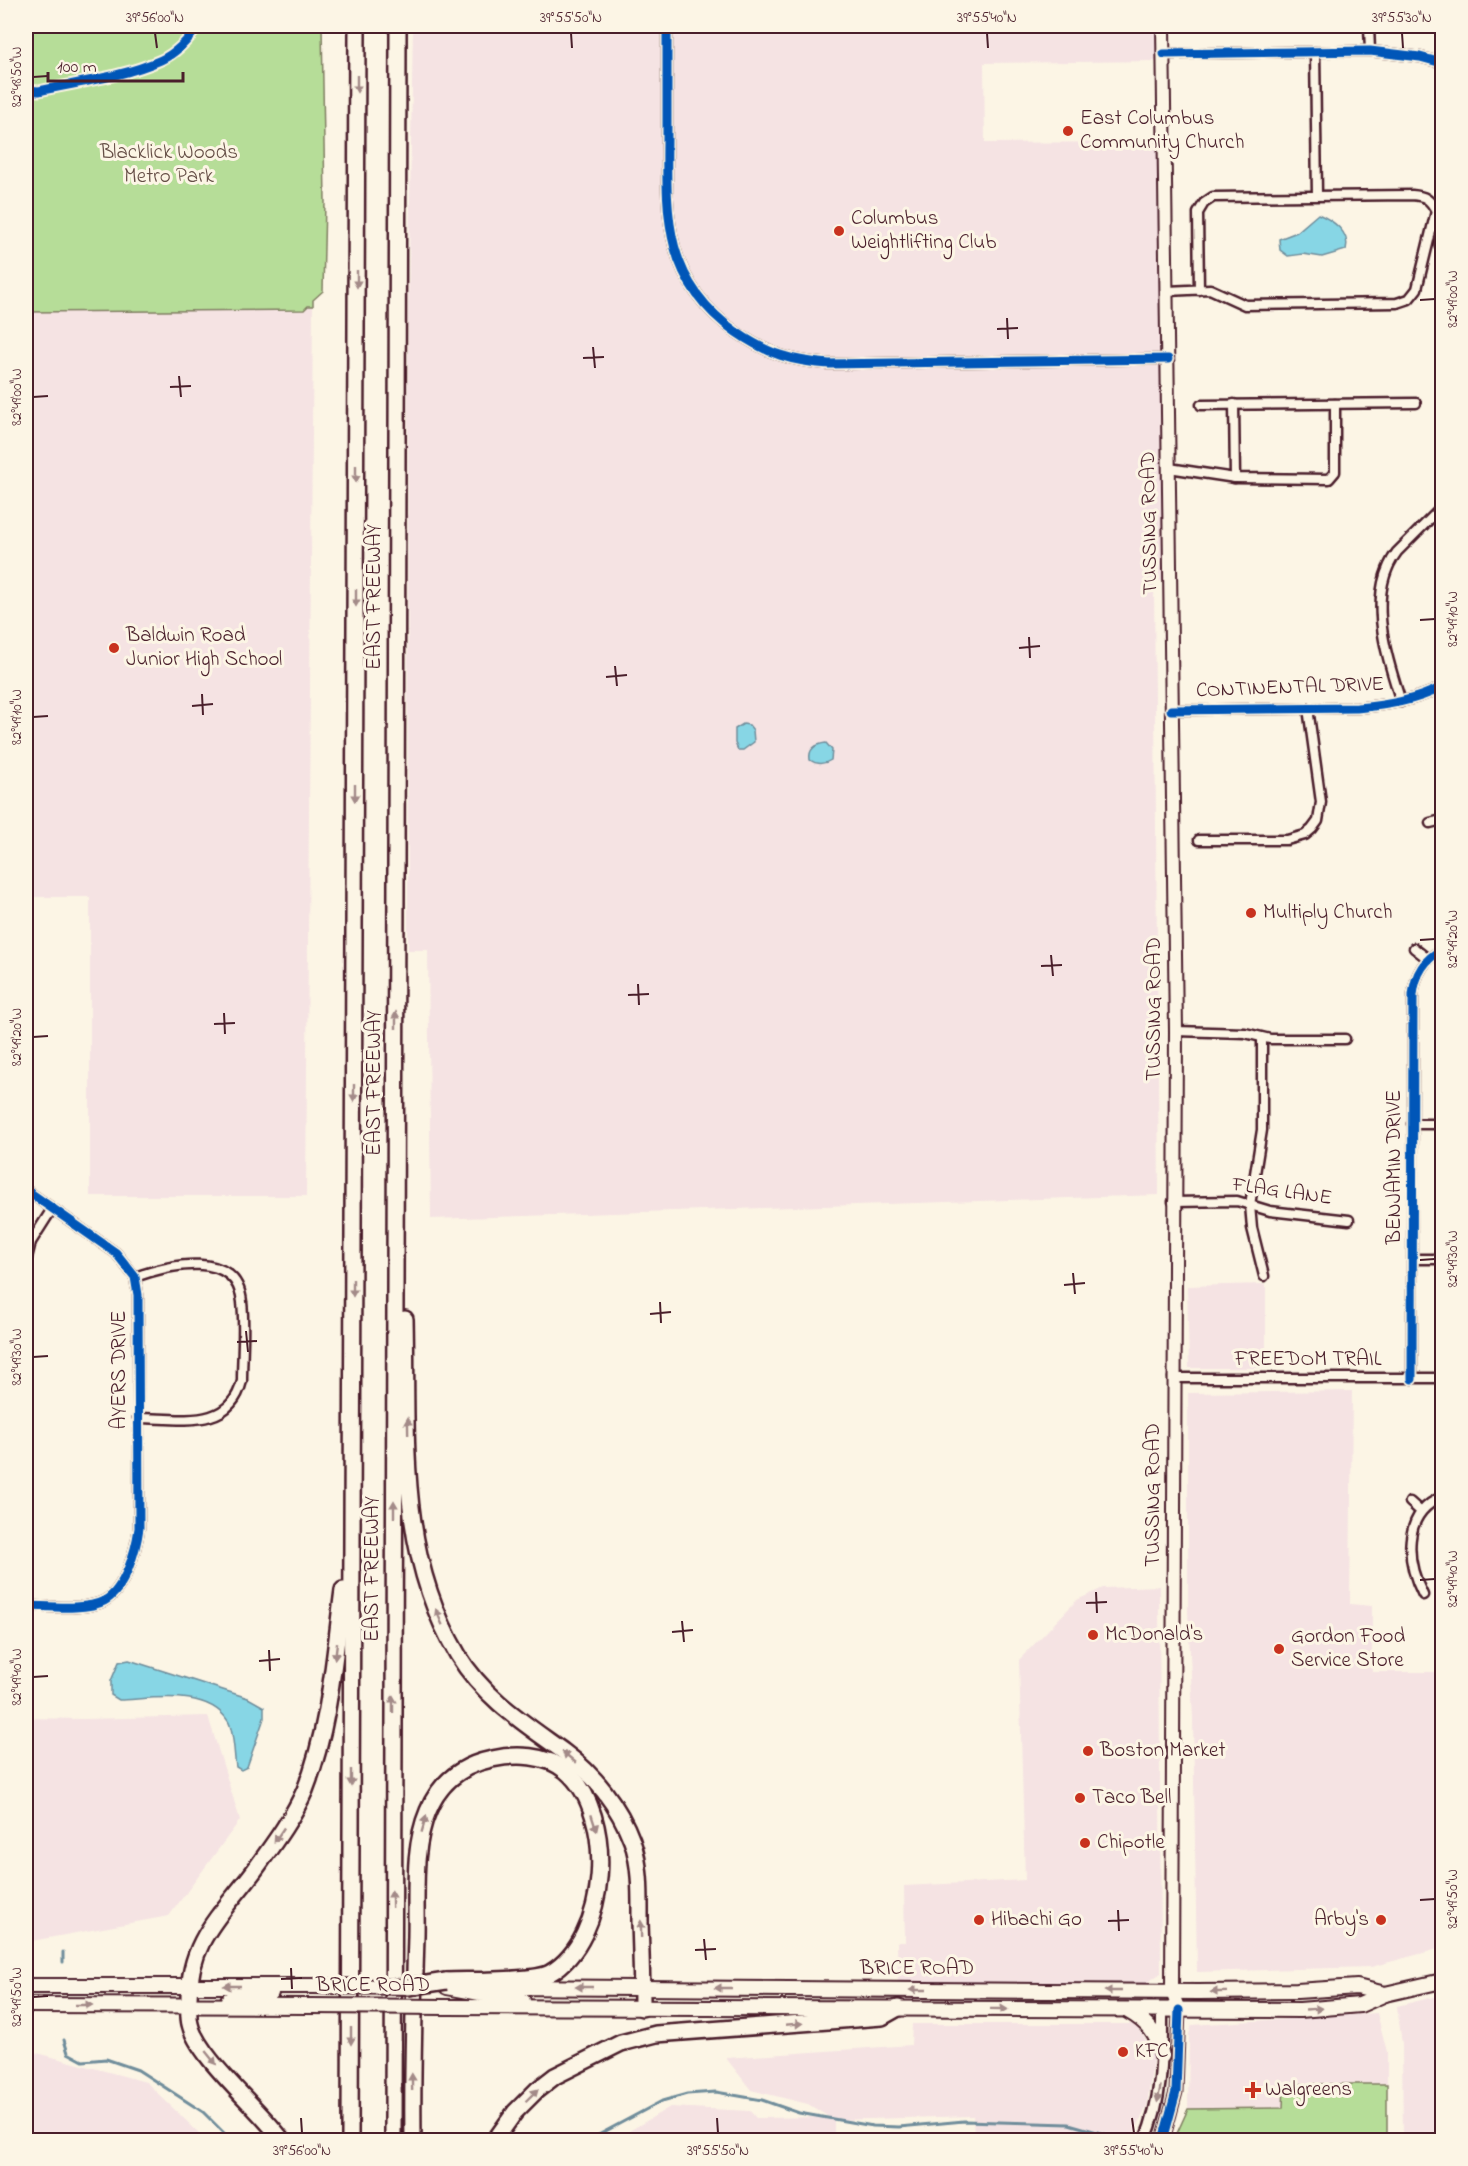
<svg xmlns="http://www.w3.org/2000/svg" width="1468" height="2166" font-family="'Indie Flower',sans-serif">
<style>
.built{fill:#f5e3e3}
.green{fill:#b6dd98;stroke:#807e62;stroke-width:1.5}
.water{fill:#87d6e5;stroke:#6f8d9b;stroke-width:1.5}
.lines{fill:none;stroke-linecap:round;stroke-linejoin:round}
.stream{stroke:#6f8d9b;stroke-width:3}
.minor-casing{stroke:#4a1f2b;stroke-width:13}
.tertiary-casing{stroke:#4a1f2b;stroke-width:15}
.secondary-casing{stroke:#4a1f2b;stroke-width:16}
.primary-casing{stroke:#4a1f2b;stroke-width:18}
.motorway-casing{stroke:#4a1f2b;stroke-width:20}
.minor{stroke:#fcf5e5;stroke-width:8}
.tertiary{stroke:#fcf5e5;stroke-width:10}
.secondary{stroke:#fcf5e5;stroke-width:12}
.primary{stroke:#fcf5e5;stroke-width:14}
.motorway{stroke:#fcf5e5;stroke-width:15}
.primary-bridge-casing{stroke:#4a1f2b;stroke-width:18;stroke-linecap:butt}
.motorway-bridge-casing{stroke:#4a1f2b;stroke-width:20;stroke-linecap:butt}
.primary-bridge{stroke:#fcf5e5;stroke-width:14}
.motorway-bridge{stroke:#fcf5e5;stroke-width:15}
.cycleway-casing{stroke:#fcf5e5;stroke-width:13}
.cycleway{stroke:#0057b8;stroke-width:9}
.oneway{fill:#a38a88}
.ticks{fill:none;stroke:#4a1f2b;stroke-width:2}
.poi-dot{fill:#c8321e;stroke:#fcf5e5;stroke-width:2}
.labels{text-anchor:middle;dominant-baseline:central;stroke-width:6;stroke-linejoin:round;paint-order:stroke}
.poi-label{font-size:21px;fill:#4a1f2b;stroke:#fcf5e5;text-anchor:start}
.park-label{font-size:21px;fill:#654e46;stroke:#fcf5e5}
.street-label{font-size:21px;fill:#4a1f2b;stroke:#fcf5e5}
.neatline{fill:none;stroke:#4a1f2b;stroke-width:2}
.ticks-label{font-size:15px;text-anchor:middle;fill:#4a1f2b}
</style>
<rect width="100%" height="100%" fill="#fcf5e5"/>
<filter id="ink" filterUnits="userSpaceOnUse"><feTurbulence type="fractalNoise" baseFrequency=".0167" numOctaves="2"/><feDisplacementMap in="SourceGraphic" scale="12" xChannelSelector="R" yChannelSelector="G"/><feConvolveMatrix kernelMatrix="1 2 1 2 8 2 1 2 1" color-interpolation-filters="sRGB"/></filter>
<g filter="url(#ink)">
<!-- built -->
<g class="built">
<path d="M 413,26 L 1159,26 L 1159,61 L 984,63 L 985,143 L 1159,142 L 1165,581 L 1154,581 L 1159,1195 L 431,1219 L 428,950 L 408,950 L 408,321 Z"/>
<path d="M 313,306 L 306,1196 L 90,1196 L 90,897 L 26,897 L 26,307 Z"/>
<path d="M 1266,1284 L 1266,1368 L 1189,1368 L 1187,1286 Z"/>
<path d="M 1352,1391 L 1350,1604 L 1372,1606 L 1372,1672 L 1442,1672 L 1442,1948 L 1371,1967 L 1197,1972 L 1193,1719 L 1188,1611 L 1188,1393 Z"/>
<path d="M 1159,1586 L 1161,1973 L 1145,1984 L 936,1983 L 898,1986 L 897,1942 L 905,1942 L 904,1886 L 1025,1880 L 1019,1660 L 1077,1600 L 1103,1588 Z"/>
<path d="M 208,1716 L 240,1820 L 169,1916 L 26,1942 L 26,1718 L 83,1719 Z"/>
<path d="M 1442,1995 L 1442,2140 L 1403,2140 L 1402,2044 L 1397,2006 Z"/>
<path d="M 1377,2013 L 1387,2052 L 1387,2084 L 1285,2084 L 1283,2108 L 1188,2109 L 1189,2034 L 1192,2025 Z"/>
<path d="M 912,2024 L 1135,2024 L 1154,2052 L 1147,2106 L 1131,2140 L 974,2140 L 973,2116 L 834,2120 L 834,2140 L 614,2140 L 670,2107 L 750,2111 L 756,2118 L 829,2117 L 808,2104 L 751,2090 L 726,2058 L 911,2045 Z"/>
<path d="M 26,2050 L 146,2082 L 201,2135 L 201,2140 L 26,2140 Z"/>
</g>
<!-- green -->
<g class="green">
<path d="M 26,26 L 322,26 L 325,202 L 323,291 L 313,300 L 313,306 L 308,306 L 304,310 L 26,312 Z"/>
<path d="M 1284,2084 L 1387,2084 L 1387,2140 L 1174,2140 L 1188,2109 L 1283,2108 Z"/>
</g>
<!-- water -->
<g class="water">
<path d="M 1318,214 C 1332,220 1351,232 1346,250 L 1322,257 L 1303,254 L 1288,256 L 1280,250 L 1279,239 L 1297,232 Z"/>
<path d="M 743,724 L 749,725 L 753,730 L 754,742 L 743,750 L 738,750 L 735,743 L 735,729 Z"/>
<path d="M 826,743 L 832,750 L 831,760 C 825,764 817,765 810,760 C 808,749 816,744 826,743 Z"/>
<path d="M 129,1660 L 248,1698 L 264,1707 L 264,1718 L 247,1767 L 241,1770 L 236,1767 C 234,1755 234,1730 228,1721 C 207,1688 152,1699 119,1700 L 111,1695 L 111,1681 L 119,1662 Z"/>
</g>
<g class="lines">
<!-- stream -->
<g class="stream">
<path d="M 63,1962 L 63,1952"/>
<path d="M 64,2040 L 68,2053 L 83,2061 L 106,2059 L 138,2070 L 203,2112 L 231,2140"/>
<path d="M 589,2140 L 662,2101 L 687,2094 L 716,2092 L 762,2100 L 799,2113 L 873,2126 L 899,2127 L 964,2121 L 1069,2124 L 1125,2140"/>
</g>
<defs>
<g id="minor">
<path d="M 667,26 C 667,64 667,102 667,140 C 666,218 665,282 736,332 C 768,354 791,361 829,364 L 1168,359"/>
<path d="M 1369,26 L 1370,51"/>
<path d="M 1315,52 L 1317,195"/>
<path d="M 1164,54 L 1370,51 L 1420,57 L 1442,63"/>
<path d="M 1167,291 L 1210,289 L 1245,305 L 1397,303 L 1409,299 L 1417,289 L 1436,211 C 1430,199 1425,196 1412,195 L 1213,197 L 1204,203 L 1198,213 L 1199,290"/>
<path d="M 1234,404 L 1235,478"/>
<path d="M 1201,405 L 1416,403"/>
<path d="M 1169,468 L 1235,478 L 1329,479 L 1335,472 L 1335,404"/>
<path d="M 1401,702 C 1387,657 1365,594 1397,552 L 1442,507"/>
<path d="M 1171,710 L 1357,708 C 1387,705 1415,701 1442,687"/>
<path d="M 1430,823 L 1442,820"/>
<path d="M 1199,840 L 1287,840 L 1305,835 L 1312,829 L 1318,821 L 1321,802 L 1308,708"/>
<path d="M 1414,948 L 1428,959"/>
<path d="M 1176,1031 L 1245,1033 L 1270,1039 L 1345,1039"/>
<path d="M 1262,1038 L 1262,1130 L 1250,1205 L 1252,1228 L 1264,1276"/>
<path d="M 1412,1124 L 1442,1124"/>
<path d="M 26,1190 L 116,1253 L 135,1277 L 138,1295 L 139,1528 C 136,1550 125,1590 104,1601 C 85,1611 46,1606 26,1606"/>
<path d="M 1173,1202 L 1237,1201 L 1270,1211 L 1349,1220"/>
<path d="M 1413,1259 L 1442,1259"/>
<path d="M 26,1262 L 31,1242 L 52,1209"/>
<path d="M 135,1277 C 168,1265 237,1248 242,1302 C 245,1328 242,1355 242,1381 C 230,1431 179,1418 138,1418"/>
<path d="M 1173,1378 L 1442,1378"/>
<path d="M 1412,1379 L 1413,995 C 1415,975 1424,959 1442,950"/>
<path d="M 1410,1502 L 1420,1511"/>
<path d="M 1423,1595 C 1406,1562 1401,1514 1442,1497"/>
</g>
<g id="tertiary">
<path d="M 1145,2140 C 1163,2098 1162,2056 1162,2011"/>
<path d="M 1163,2140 L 1176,2092 L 1179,2010"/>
</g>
<path id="secondary" d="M 1163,26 L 1176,1031 L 1172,1992 L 1179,2010"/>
<g id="primary">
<path d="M 26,1986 L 312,1986"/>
<path d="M 447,1987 L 523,2001"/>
<path d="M 491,1987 L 1198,1992 L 1297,1991 L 1357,1987 L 1385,1994"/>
<path d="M 228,2000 L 271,1993"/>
<path d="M 26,2005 L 311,2006"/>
<path d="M 446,2007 L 1300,2010 L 1360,2005 L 1385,1994 L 1442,1981"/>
<path d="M 1128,2011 C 1148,2022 1158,2035 1162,2056"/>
</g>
<g id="motorway">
<path d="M 405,1319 C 408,1435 396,1551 458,1655 C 484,1698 524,1723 564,1752 C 594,1774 619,1806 632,1841 C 641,1866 640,1896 640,1922 C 641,1951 642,1980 642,2008"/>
<path d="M 282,2140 C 260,2109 197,2057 190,2024 C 188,2016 189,2008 189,2001 C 188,1941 221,1915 254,1871 C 272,1846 293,1818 305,1790 C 330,1726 334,1657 343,1590"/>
<path d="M 350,2140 L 357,26"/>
<path d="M 393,2140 L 398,26"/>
<path d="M 413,2140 C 412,2072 414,2005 416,1936 C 417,1896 412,1848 428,1811 C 440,1782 462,1765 492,1759 C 515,1754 546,1754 566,1771 C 617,1814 609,1939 550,1973 C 534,1982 467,1980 446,1981"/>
<path d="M 495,2140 L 515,2112 L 537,2090 L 555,2076 L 621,2043 L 656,2034 L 882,2017 L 898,2008"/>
</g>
</defs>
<!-- minor casing -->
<use href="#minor" class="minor-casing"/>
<!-- tertiary casing -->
<use href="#tertiary" class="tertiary-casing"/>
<!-- secondary casing -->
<use href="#secondary" class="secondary-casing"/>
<!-- primary casing -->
<use href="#primary" class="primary-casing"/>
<!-- motorway casing -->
<use href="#motorway" class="motorway-casing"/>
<!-- minor -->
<use href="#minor" class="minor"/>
<!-- tertiary -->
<use href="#tertiary" class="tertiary"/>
<!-- secondary -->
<use href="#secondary" class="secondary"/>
<!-- primary -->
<use href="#primary" class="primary"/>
<!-- motorway -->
<use href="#motorway" class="motorway"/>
<defs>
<g id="primary-bridge">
<path d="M 312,1986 L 418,1987"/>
<path d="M 311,2006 L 446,2007"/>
</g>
<path id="motorway-bridge" d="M 408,1987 L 446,1981"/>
</defs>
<!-- primary-bridge casing -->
<use href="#primary-bridge" class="primary-bridge-casing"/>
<!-- motorway-bridge casing -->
<use href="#motorway-bridge" class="motorway-bridge-casing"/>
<!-- primary-bridge -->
<use href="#primary-bridge" class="primary-bridge"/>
<!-- motorway-bridge -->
<use href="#motorway-bridge" class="motorway-bridge"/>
<defs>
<g id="cycleway">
<path d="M 667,26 C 667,64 667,102 667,140 C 666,218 665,282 736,332 C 768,354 791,361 829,364 L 1168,359"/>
<path d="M 1164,54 L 1370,51 L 1420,57 L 1442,63"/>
<path d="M 26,90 L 39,91 C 79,82 123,77 161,60 C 176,53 189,39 198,26"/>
<path d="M 1171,710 L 1357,708 C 1387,705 1415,701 1442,687"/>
<path d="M 26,1190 L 116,1253 L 135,1277 L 138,1295 L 139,1528 C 136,1550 125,1590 104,1601 C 85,1611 46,1606 26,1606"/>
<path d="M 1412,1379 L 1413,995 C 1415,975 1424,959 1442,950"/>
<path d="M 1163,2140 L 1176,2092 L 1179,2010"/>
</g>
</defs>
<!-- cycleway casing -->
<use href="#cycleway" class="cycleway-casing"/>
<!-- cycleway -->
<use href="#cycleway" class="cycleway"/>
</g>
<!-- one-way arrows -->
<defs><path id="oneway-solid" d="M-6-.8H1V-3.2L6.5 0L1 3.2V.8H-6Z" transform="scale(1.5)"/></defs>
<g class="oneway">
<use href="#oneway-solid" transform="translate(357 84) rotate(90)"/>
<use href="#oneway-solid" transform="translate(357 279) rotate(90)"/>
<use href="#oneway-solid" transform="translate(356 474) rotate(90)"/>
<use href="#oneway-solid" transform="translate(356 598) rotate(90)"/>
<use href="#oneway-solid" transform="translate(355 793) rotate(90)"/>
<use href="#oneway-solid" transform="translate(396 1020) rotate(-90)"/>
<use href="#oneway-solid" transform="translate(354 1093) rotate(90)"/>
<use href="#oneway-solid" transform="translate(353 1288) rotate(90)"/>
<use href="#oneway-solid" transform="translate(408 1426) rotate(-91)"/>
<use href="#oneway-solid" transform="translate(394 1509) rotate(-90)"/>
<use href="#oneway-solid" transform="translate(439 1617) rotate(-113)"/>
<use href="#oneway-solid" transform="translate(336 1651) rotate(97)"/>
<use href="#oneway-solid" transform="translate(393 1704) rotate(-90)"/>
<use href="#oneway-solid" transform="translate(569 1757) rotate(-140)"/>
<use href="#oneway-solid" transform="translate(351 1778) rotate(90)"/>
<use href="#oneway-solid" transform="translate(594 1823) rotate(72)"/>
<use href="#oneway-solid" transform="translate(424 1824) rotate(-74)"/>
<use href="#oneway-solid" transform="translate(279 1835) rotate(124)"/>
<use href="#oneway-solid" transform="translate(392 1899) rotate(-91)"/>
<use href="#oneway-solid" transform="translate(641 1929) rotate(-91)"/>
<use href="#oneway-solid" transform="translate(232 1986) rotate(-180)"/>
<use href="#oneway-solid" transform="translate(584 1987) rotate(-180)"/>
<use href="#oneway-solid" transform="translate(723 1988) rotate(-180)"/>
<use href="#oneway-solid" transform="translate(918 1990) rotate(-180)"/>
<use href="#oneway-solid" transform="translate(1113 1991) rotate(-180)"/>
<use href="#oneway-solid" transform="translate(1219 1992) rotate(179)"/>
<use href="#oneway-solid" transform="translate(84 2005)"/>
<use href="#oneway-solid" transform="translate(999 2009) rotate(1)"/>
<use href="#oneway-solid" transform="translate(1314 2009) rotate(-3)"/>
<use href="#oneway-solid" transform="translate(794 2024) rotate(-5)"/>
<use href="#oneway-solid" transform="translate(351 2036) rotate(90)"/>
<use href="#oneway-solid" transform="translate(211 2058) rotate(51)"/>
<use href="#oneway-solid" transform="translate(412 2082) rotate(-91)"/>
<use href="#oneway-solid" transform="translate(1159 2094) rotate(101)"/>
<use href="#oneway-solid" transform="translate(532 2095) rotate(-44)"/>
</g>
</g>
<!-- ticks -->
<path class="ticks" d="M 155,33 L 157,48M 571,33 L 572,48M 987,33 L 988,48M 1402,33 L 1403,48M 33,77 L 48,76M 1420,300 L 1435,299M 1007,318 L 1008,339M 997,329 L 1018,328M 593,347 L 595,368M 583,358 L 604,357M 179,376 L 181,397M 170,387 L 191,386M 33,397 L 48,396M 1420,620 L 1435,619M 1029,637 L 1030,658M 1019,648 L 1040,646M 615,666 L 617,686M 606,677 L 627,675M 202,694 L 203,715M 192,706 L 213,704M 33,717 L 48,716M 1420,940 L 1435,939M 1051,955 L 1053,976M 1041,966 L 1062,965M 638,984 L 639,1005M 628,995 L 649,994M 224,1013 L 225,1034M 214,1024 L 235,1023M 33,1037 L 48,1036M 1420,1260 L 1435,1259M 1073,1273 L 1075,1294M 1064,1285 L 1085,1283M 660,1302 L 661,1323M 650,1314 L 671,1312M 246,1331 L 248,1352M 237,1342 L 257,1341M 33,1357 L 48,1356M 1420,1580 L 1435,1579M 1096,1592 L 1097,1613M 1086,1603 L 1107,1602M 682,1621 L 684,1642M 672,1632 L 693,1630M 269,1650 L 270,1671M 259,1661 L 280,1659M 33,1677 L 48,1676M 1420,1900 L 1435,1899M 1118,1910 L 1119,1931M 1108,1921 L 1129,1920M 704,1939 L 706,1960M 695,1950 L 716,1949M 291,1968 L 292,1989M 281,1979 L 302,1978M 33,1997 L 48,1996M 301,2118 L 302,2133M 717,2118 L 718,2133M 1132,2118 L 1134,2133"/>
<!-- markers -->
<g class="poi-dot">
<circle cx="1068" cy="131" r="6"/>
<circle cx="839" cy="231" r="6"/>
<circle cx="114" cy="648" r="6"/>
<circle cx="1251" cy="913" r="6"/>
<circle cx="1093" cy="1635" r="6"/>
<circle cx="1279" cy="1649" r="6"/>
<circle cx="1088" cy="1751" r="6"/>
<circle cx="1080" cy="1798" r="6"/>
<circle cx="1085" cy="1843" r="6"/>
<circle cx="979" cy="1920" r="6"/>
<circle cx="1381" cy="1920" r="6"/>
<circle cx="1123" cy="2052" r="6"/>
<path d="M1250 2081h6v6h6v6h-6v6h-6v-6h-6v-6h6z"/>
</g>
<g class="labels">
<!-- poi labels -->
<g class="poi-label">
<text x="1080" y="119">East Columbus<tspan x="1080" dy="24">Community Church</tspan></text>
<text x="851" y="219">Columbus<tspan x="851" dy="24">Weightlifting Club</tspan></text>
<text x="126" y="636">Baldwin Road<tspan x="126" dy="24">Junior High School</tspan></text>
<text x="1263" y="913">Multiply Church</text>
<text x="1105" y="1635">McDonald's</text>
<text x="1291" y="1637">Gordon Food<tspan x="1291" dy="24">Service Store</tspan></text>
<text x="1100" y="1751">Boston Market</text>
<text x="1092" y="1798">Taco Bell</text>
<text x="1097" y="1843">Chipotle</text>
<text x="991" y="1920">Hibachi Go</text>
<text x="1369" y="1920" text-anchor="end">Arby's</text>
<text x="1135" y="2052">KFC</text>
<text x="1265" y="2090">Walgreens</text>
</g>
<!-- park labels -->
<g class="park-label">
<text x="169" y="153">Blacklick Woods<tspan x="169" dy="24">Metro Park</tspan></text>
</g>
<!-- street labels -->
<g class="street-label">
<text transform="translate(1150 523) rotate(-91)">TUSSING ROAD</text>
<text transform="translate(375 597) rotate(-90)">EAST FREEWAY</text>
<text transform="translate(1290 688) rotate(-2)">CONTINENTAL DRIVE</text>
<text transform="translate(1155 1009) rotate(-90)">TUSSING ROAD</text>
<text transform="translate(375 1083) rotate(-90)">EAST FREEWAY</text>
<text transform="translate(1395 1167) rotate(-90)">BENJAMIN DRIVE</text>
<text transform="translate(1282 1192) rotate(8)">FLAG LANE</text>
<text x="1308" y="1360">FREEDOM TRAIL</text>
<text transform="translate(120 1370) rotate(-90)">AYERS DRIVE</text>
<text transform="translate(1154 1495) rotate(-90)">TUSSING ROAD</text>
<text transform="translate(373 1569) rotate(-90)">EAST FREEWAY</text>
<text x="917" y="1969">BRICE ROAD</text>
<text x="373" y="1986">BRICE ROAD</text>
</g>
</g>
<!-- margin -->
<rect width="1468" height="2166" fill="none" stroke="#fcf5e5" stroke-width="66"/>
<!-- scale -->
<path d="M48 72v9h135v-9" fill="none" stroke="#4a1f2b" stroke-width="3"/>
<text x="57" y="72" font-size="18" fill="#4a1f2b" stroke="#fcf5e5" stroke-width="4.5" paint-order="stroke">100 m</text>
<rect x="33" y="33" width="1402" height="2100" class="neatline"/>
<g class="ticks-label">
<text x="155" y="22">39°56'00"N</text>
<text x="571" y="22">39°55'50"N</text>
<text x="987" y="22">39°55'40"N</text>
<text x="1402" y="22">39°55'30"N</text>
<text transform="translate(16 77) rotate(-90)" y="5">82°48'50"W</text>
<text transform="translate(1452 299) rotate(-90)" y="5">82°49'00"W</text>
<text transform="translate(16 397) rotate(-90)" y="5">82°49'00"W</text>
<text transform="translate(1452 619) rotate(-90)" y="5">82°49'10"W</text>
<text transform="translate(16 717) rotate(-90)" y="5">82°49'10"W</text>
<text transform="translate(1452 939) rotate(-90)" y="5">82°49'20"W</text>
<text transform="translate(16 1037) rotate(-90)" y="5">82°49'20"W</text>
<text transform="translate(1452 1259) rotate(-90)" y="5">82°49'30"W</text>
<text transform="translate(16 1357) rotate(-90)" y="5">82°49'30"W</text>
<text transform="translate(1452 1579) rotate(-90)" y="5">82°49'40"W</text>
<text transform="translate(16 1677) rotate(-90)" y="5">82°49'40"W</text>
<text transform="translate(1452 1899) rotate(-90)" y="5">82°49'50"W</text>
<text transform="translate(16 1997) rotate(-90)" y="5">82°49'50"W</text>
<text x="302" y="2155">39°56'00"N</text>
<text x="718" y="2155">39°55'50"N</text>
<text x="1134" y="2155">39°55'40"N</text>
</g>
</svg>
